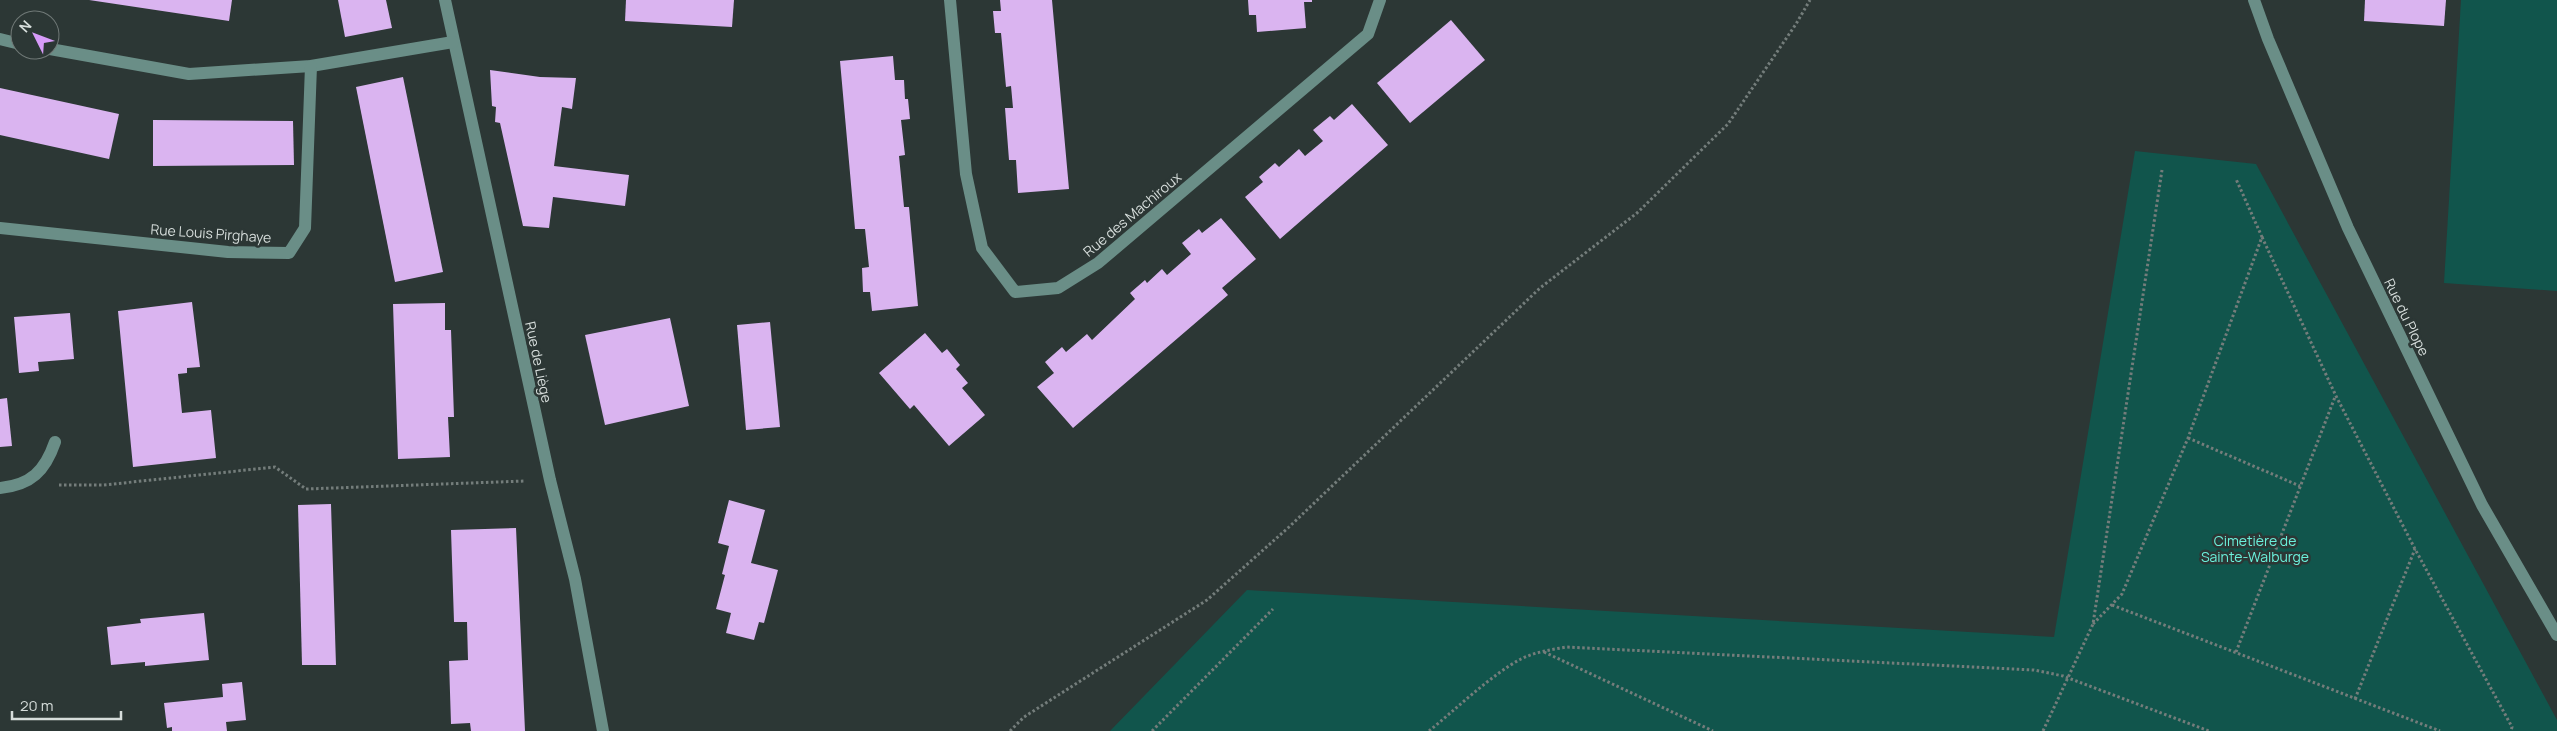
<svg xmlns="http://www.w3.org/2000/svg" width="2557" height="731" font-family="Manrope,sans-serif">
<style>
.green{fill:#11554c}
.building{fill:#dab4f0}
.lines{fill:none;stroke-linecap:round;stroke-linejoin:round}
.path{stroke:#747d7b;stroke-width:3;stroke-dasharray:2.5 2.5;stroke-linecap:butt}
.minor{stroke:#6a8e87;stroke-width:12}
.labels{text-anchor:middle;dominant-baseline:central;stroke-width:5;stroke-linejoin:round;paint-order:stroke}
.street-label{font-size:14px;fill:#d6dddb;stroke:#2c3735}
.park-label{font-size:14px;fill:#6bf1dc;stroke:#2c3735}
</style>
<rect width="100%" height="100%" fill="#2c3735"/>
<!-- green -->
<g class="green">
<path d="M 2461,0 L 2557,0 L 2557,291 L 2444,283 Z"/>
<path d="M 2135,151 L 2256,164 L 2557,720 L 2557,731 L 1110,731 L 1247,590 L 2054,637 Z"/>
</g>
<!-- building -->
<g class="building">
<path d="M 89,0 L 232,0 L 229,21 Z"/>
<path d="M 338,0 L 386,0 L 392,28 L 345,37 Z"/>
<path d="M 626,0 L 734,0 L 732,27 L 625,21 Z"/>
<path d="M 1000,0 L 1052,0 L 1069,189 L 1018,193 L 1016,160 L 1009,160 L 1005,108 L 1013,108 L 1011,86 L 1006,87 L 1001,33 L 995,33 L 993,11 L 1001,11 Z"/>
<path d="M 1248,0 L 1312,0 L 1312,2 L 1304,2 L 1306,28 L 1257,32 L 1256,15 L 1249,15 Z"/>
<path d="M 2365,0 L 2446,0 L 2444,26 L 2364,21 Z"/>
<path d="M 1451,20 L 1485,60 L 1410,123 L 1377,83 Z"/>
<path d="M 893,56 L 895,80 L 904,80 L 905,99 L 908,99 L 910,119 L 901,120 L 905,155 L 899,156 L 904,207 L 909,207 L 918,306 L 872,311 L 870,292 L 863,292 L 862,268 L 869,267 L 865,229 L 855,229 L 840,61 Z"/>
<path d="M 490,70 L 540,77 L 576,78 L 572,109 L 562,107 L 554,166 L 629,175 L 625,206 L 553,197 L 549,228 L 523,226 L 500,123 L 495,122 L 496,107 L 492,106 Z"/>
<path d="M 403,77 L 443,272 L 395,282 L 356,87 Z"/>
<path d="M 0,88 L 119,114 L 109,159 L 0,135 Z"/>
<path d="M 1352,104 L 1388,145 L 1280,239 L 1245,197 L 1263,182 L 1259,177 L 1275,163 L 1279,167 L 1299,149 L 1305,156 L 1323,141 L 1313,130 L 1330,116 L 1334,120 Z"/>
<path d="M 153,120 L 293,121 L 294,165 L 153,166 Z"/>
<path d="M 1221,218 L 1256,259 L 1222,288 L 1228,295 L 1073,428 L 1037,387 L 1054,373 L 1045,362 L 1062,347 L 1066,352 L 1087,334 L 1092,340 L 1135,299 L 1130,293 L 1145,280 L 1147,283 L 1162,269 L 1167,275 L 1191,254 L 1182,243 L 1199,229 L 1202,233 Z"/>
<path d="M 192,302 L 200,367 L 187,368 L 187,373 L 178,374 L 182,413 L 211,410 L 216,458 L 133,467 L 118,311 Z"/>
<path d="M 445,303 L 445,330 L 451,330 L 454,417 L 448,417 L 450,457 L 398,459 L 393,304 Z"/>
<path d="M 70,313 L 74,359 L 38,362 L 39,371 L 19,373 L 14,317 Z"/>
<path d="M 670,318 L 689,406 L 605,425 L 585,335 Z"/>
<path d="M 770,322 L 780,427 L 746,430 L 737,325 Z"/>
<path d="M 925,333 L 942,353 L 947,349 L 960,365 L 956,369 L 968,383 L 962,388 L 985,415 L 949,446 L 914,405 L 910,409 L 879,373 Z"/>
<path d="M 7,398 L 12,446 L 0,447 L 0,399 Z"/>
<path d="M 729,500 L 765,510 L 751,563 L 778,570 L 764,623 L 759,622 L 754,640 L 726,633 L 731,613 L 716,609 L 725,575 L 722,574 L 729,546 L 718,543 Z"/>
<path d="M 331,504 L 336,665 L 302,665 L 298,505 Z"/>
<path d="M 516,528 L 525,731 L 471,731 L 470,723 L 451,724 L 449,661 L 468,660 L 467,622 L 454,622 L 451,530 Z"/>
<path d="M 204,613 L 209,660 L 145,666 L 145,662 L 111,665 L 107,627 L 141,623 L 140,619 Z"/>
<path d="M 242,682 L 246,720 L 226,722 L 227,731 L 172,731 L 172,727 L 167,728 L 164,703 L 223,697 L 222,684 Z"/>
</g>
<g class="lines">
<!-- path -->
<g class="path">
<path d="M 2262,237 L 2336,396 L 2415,549 L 2512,727 L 2511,731"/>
<path d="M 2188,438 L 2300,486"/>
<path d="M 59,485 L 104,485 L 275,467 L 306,489 L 525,481"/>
<path d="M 2112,605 L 2440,731"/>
<path d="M 2093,624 L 2122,594 L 2188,438 L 2262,237 L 2236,179"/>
<path d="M 1544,652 L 1713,731"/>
<path d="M 2236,652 L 2335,397"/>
<path d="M 2355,699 L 2415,549"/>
<path d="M 1010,731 L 1024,717 L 1207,600 L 1289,527 L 1540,288 L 1637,213 L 1728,124 L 1796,24 L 1810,0"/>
<path d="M 1152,731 L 1273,609"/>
<path d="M 1429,731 C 1455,710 1492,674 1521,659 C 1535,652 1550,650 1566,647 L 2034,670 L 2063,676 L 2209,731"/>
<path d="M 2043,731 L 2093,624 L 2162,170"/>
</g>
<!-- minor -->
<g class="minor">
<path d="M 445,0 L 550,480 L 575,579 L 603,731"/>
<path d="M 950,0 L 966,174 L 982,248 L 1015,292 L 1058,288 L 1098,263 L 1368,34 L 1380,0"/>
<path d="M 2254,0 L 2268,39 L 2348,228 L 2482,505 L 2557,635"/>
<path d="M 0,39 L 20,44"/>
<path d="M 50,49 L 189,74 L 311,66 L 453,42"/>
<path d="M 0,228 L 228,252 L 289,253 L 305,228 L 311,66"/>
<path d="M 0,488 C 31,485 45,471 55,442"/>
</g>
</g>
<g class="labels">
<!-- street labels -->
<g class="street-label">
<text transform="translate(1132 214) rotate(-40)">Rue des Machiroux</text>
<text transform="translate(211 233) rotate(4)">Rue Louis Pirghaye</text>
<text transform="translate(2407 317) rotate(64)">Rue du Plope</text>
<text transform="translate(539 362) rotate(78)">Rue de Liège</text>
</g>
<!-- park labels -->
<g class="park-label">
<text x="2255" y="540">Cimetière de<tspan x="2255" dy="16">Sainte-Walburge</tspan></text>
</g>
</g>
<!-- north arrow -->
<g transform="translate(35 35) rotate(312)"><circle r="24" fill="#2c3735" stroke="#707977"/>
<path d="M0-4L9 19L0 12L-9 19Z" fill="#d79bf9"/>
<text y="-8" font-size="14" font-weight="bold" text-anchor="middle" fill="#d6dddb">N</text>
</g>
<!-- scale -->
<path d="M12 711v8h109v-8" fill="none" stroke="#d6dddb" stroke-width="2.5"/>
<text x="20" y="711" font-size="15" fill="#d6dddb" stroke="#2c3735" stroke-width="4" paint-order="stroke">20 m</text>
</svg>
